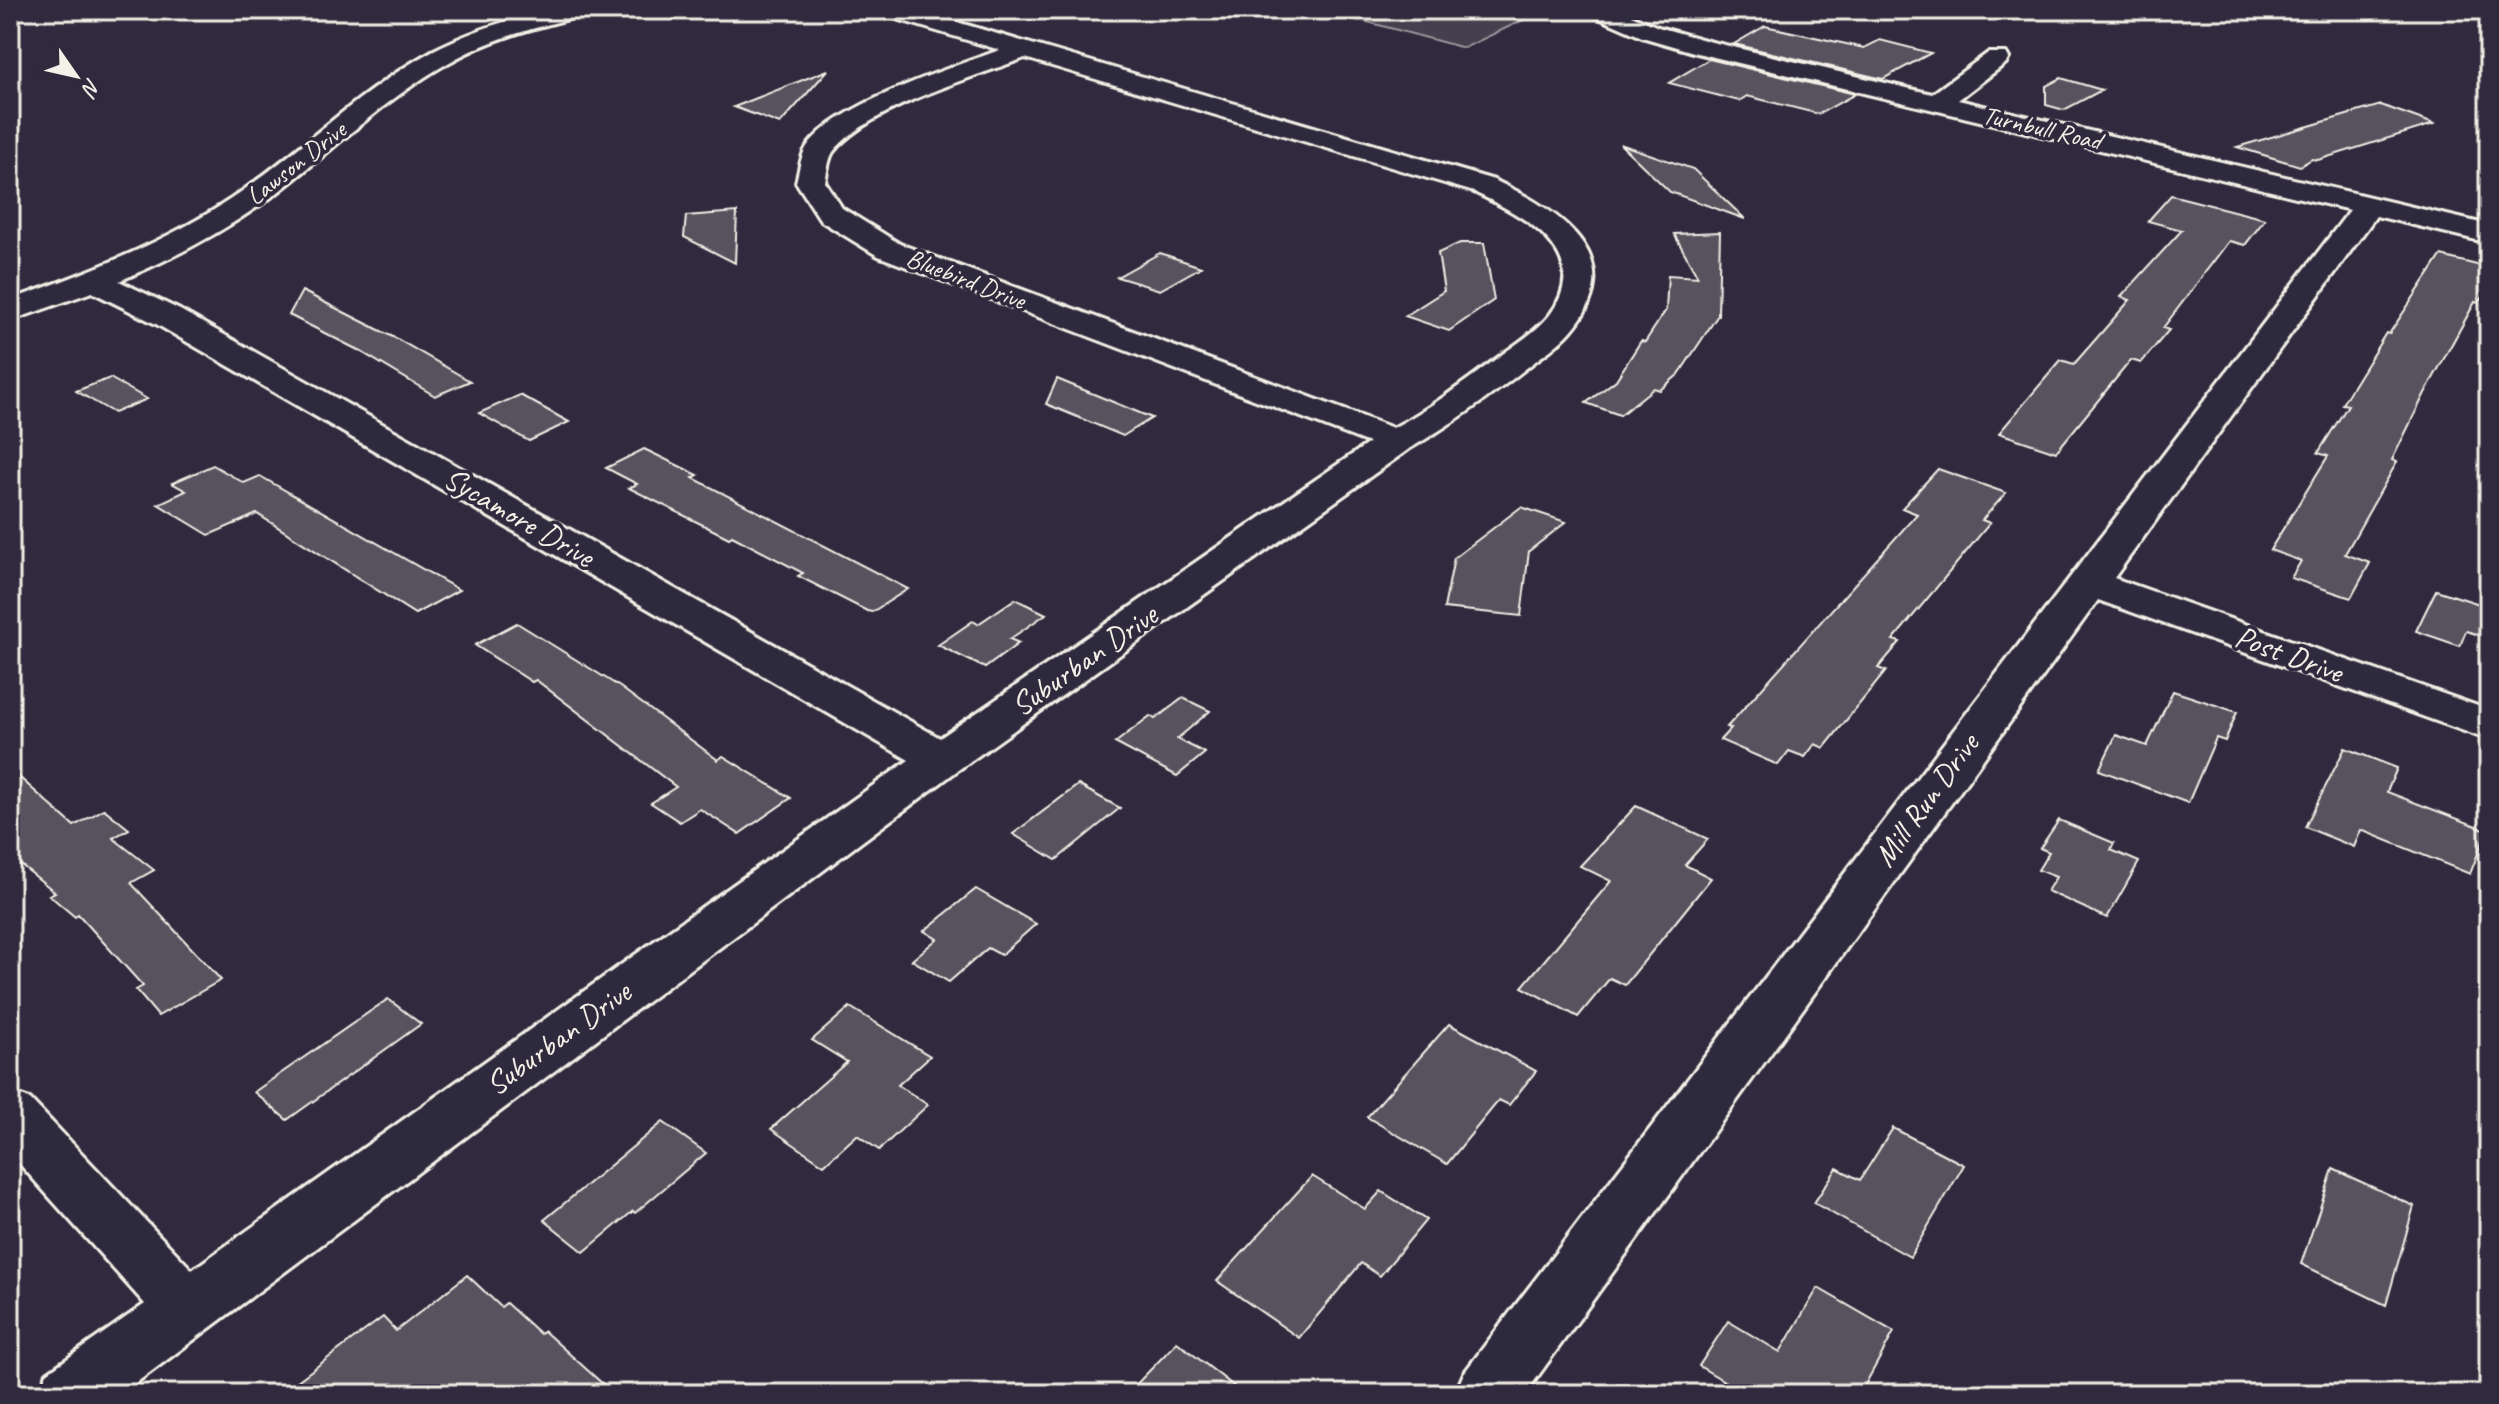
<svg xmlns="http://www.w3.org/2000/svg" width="2499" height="1404" font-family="Caveat,sans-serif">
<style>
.green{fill:#454050;stroke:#9c989c;stroke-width:2}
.building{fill:#56525f;stroke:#f4f1e8;stroke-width:2}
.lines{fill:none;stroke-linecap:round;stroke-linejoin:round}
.minor-casing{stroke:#f4f1e8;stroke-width:6}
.minor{fill:#2f2a3d;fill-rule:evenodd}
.labels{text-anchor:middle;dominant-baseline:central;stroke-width:7;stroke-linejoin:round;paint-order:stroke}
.far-street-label{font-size:26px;fill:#f4f1e8;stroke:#2f2a3d}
.street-label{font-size:32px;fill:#f4f1e8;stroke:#2f2a3d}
</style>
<rect width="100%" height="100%" fill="#2f2a3d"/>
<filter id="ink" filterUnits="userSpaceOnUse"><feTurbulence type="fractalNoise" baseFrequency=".0125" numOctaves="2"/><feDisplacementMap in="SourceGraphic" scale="16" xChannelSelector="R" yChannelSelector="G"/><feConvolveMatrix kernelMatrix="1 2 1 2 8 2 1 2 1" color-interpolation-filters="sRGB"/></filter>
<g filter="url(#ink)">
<!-- green -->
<path class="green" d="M 1323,10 L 1544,10 L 1464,48 Z"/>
<!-- building -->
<g class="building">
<path d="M 1765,26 L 1864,48 L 1880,40 L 1931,53 L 1883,79 L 1734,44 Z"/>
<path d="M 1709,59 L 1855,94 L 1819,114 L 1747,96 L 1739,101 L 1669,83 Z"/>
<path d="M 828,70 L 780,124 L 734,107 Z"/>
<path d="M 2061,78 L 2102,90 L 2064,110 L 2046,105 L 2046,86 Z"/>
<path d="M 2381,105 L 2434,124 L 2318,160 L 2312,159 L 2300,166 L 2237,147 Z"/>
<path d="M 1620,144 L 1693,169 L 1745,219 L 1670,192 Z"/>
<path d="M 2171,195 L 2265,219 L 2245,245 L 2229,241 L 2163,328 L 2169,330 L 2141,363 L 2131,360 L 2056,452 L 1999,433 L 2061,360 L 2074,364 L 2130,300 L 2121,297 L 2182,230 L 2148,221 Z"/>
<path d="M 737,212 L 735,263 L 684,237 L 686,216 Z"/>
<path d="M 1720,232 L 1718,315 L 1679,374 L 1660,390 L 1654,388 L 1620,415 L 1586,403 L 1616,380 L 1641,341 L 1645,342 L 1666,310 L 1668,275 L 1698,277 L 1674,234 Z"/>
<path d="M 1460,243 L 1484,243 L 1494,300 L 1449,331 L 1405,316 L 1444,291 L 1438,253 Z"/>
<path d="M 1160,253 L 1201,267 L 1160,290 L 1117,277 Z"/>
<path d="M 2441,256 L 2489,268 L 2489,287 L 2479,303 L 2475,302 L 2425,393 L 2392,460 L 2397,462 L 2345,554 L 2370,563 L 2351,598 L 2291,578 L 2301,561 L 2270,550 L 2328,456 L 2318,453 L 2348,405 L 2342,404 L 2386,333 L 2389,334 Z"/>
<path d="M 302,291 L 397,339 L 470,381 L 435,396 L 358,350 L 289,315 Z"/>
<path d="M 110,378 L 147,399 L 114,413 L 76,391 Z"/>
<path d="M 1057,379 L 1152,418 L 1123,436 L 1046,404 Z"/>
<path d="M 520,395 L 569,422 L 529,441 L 479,413 Z"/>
<path d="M 644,449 L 698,475 L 693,478 L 908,589 L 872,612 L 867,611 L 798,576 L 803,573 L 732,536 L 729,538 L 629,488 L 637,484 L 606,468 Z"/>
<path d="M 213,465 L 244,483 L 260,476 L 459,590 L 415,614 L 257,514 L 209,535 L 158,504 L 186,491 L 172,483 Z"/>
<path d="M 1938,469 L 2006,493 L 1982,520 L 1990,523 L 1893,640 L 1900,642 L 1878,668 L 1886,671 L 1824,748 L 1815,744 L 1805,757 L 1789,751 L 1778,765 L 1720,740 L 1731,728 L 1727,727 L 1917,514 L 1902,508 Z"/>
<path d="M 1521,507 L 1566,522 L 1529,551 L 1521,616 L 1444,608 L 1454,558 Z"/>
<path d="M 2436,590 L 2489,607 L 2489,638 L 2466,631 L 2460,646 L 2416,631 Z"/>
<path d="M 1015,599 L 1046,614 L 1010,639 L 1019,643 L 985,668 L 938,645 L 973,621 L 978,624 Z"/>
<path d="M 517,623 L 620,687 L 718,760 L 723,756 L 791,798 L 739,834 L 700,809 L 680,822 L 651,803 L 676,787 L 536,680 L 532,682 L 475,645 Z"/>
<path d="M 2173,691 L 2237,712 L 2225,741 L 2216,738 L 2188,803 L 2099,770 L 2116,735 L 2147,746 Z"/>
<path d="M 1183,698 L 1210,711 L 1177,739 L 1205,753 L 1177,776 L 1115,743 L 1150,716 L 1155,719 Z"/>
<path d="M 2345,748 L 2397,768 L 2387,792 L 2487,830 L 2470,874 L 2361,830 L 2354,847 L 2305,827 Z"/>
<path d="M 10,769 L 74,826 L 104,809 L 129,829 L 113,838 L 154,870 L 131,883 L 221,980 L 158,1016 L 136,990 L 143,986 L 78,914 L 75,917 L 49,895 L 55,892 L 10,856 Z"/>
<path d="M 1078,785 L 1120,808 L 1056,860 L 1013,834 Z"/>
<path d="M 1636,806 L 1708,839 L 1685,865 L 1711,878 L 1625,985 L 1610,978 L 1578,1017 L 1522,987 L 1611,881 L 1580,866 Z"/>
<path d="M 2059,820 L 2114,843 L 2111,850 L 2139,862 L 2107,918 L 2047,891 L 2056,877 L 2038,870 L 2049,852 L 2040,848 Z"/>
<path d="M 976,889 L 1036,924 L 1001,955 L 988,948 L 949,982 L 912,960 L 937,939 L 924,931 Z"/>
<path d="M 388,999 L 421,1024 L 287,1120 L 254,1092 Z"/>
<path d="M 850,1007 L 930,1056 L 898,1085 L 928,1105 L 879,1150 L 857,1135 L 824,1165 L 771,1129 L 847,1062 L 812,1040 Z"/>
<path d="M 1449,1024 L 1536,1071 L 1509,1105 L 1499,1100 L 1447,1164 L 1367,1117 Z"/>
<path d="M 663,1122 L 706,1153 L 635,1213 L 633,1211 L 584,1252 L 544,1220 Z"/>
<path d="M 1893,1128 L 1964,1165 L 1910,1257 L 1814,1203 L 1837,1168 L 1860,1180 Z"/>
<path d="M 2333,1169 L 2414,1206 L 2386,1305 L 2301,1264 Z"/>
<path d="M 1312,1176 L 1365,1209 L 1381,1191 L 1426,1220 L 1380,1276 L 1361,1263 L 1299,1338 L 1217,1281 Z"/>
<path d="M 467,1275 L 501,1307 L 506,1303 L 540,1334 L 544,1331 L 614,1394 L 280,1394 L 383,1317 L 396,1331 Z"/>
<path d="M 1818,1288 L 1894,1332 L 1860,1394 L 1746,1394 L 1699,1366 L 1728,1321 L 1780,1352 Z"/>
<path d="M 1177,1342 L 1244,1394 L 1127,1394 Z"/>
</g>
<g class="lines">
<defs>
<g id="minor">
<path d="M 547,10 L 589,10 L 585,15 C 538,27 490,38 448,63 C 386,98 334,149 278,192 C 229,229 176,257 119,281 L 180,310 L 940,738 L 1369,443 L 878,256 L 821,221 L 796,182 C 799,172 800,161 804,152 C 825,108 955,66 1000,50 L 883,15 L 879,10 L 916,10 L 1494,180 C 1556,209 1634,257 1571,331 C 1559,345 1543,355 1529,366 C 1490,397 1452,424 1409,449 L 958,770 L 121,1394 L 38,1394 L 47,1373 L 145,1304 L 10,1153 L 10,1092 L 30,1099 L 192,1270 L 909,760 L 156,324 L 92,292 L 10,321 L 10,300 C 86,273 163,244 231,199 C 300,152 359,91 432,51 C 468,32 507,20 547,10 ZM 1025,58 L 1474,192 C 1522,215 1597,253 1549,316 C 1535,333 1513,346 1496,359 C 1462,384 1431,408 1393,428 L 900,244 L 842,208 L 825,182 C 827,173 828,160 833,152 C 870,107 971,78 1025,58 Z"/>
<path d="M 1588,10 L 1620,10 L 1658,27 L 1712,42 L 1932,94 L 1988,53 L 2006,53 L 2009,58 L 2006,63 L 1958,100 L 2489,225 L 2489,243 L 2376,216 L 2114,578 L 2489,710 L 2489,740 L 2098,600 L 1525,1394 L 1455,1394 L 1464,1373 L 2350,210 L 1697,53 L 1642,37 L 1592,15 Z"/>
</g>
</defs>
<!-- minor casing -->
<use href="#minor" class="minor-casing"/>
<!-- minor -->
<use href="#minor" class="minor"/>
</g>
</g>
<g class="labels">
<!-- far-street labels -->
<g class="far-street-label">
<text transform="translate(2042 128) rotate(13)">Turnbull Road</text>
<text transform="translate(296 163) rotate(-38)">Lawson Drive</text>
<text transform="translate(966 279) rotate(21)">Bluebird Drive</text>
</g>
<!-- street labels -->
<g class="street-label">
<text transform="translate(519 517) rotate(30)">Sycamore Drive</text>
<text transform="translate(2289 654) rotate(20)">Post Drive</text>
<text transform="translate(1084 660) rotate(-35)">Suburban Drive</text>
<text transform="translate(1926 800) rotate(-54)">Mill Run Drive</text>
<text transform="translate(558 1038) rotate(-36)">Suburban Drive</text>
</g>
</g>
<!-- margin -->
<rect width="2499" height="1404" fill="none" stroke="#2f2a3d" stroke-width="40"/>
<rect x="20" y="20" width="2459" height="1364" fill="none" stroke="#f4f1e8" stroke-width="3" filter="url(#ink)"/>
<!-- north arrow -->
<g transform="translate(76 76) rotate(124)" stroke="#2f2a3d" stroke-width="6" paint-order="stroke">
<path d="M0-6L14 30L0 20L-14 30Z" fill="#f4f1e8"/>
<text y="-12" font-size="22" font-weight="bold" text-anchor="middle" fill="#f4f1e8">N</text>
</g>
</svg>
